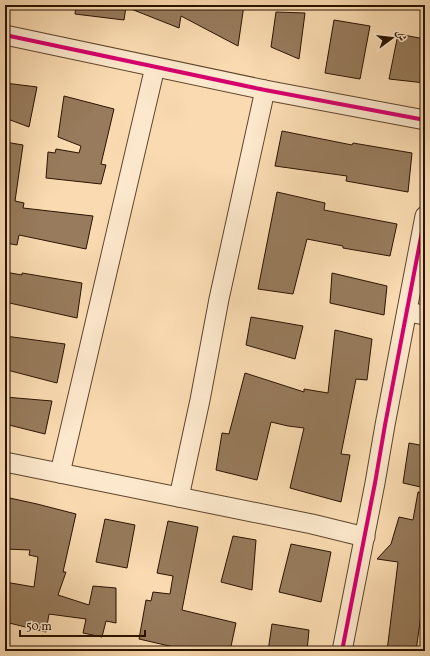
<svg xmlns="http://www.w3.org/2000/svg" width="430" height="656" font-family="Vollkorn,Amiri,serif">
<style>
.building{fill:#977b5c;stroke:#2b1300}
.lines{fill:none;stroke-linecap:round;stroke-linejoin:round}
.street-casing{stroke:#5f452c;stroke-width:21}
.street{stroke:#fce8cc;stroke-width:19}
.cycleway-casing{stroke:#fce8cc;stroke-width:6}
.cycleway{stroke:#d6006c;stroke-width:4}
</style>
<rect width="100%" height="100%" fill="#fadbb1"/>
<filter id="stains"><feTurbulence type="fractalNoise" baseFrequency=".005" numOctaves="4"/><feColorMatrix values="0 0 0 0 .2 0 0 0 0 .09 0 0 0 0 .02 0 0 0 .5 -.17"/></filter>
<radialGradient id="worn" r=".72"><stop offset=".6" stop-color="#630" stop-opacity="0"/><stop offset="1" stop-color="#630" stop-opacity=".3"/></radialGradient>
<!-- building -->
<g class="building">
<path d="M 76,5 L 244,5 L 238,46 L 181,16 L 179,28 L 126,7 L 124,20 L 75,14 Z"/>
<path d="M 276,12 L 305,13 L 299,59 L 271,47 Z"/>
<path d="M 334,20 L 370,26 L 360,79 L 325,73 Z"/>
<path d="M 398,34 L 425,39 L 425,83 L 389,79 Z"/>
<path d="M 5,83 L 37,87 L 29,127 L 5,118 Z"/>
<path d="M 64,96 L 114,109 L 101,164 L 106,165 L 101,184 L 46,178 L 48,152 L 55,153 L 56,149 L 79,153 L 81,146 L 58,137 Z"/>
<path d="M 282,131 L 352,145 L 353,143 L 412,153 L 408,192 L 346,181 L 347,176 L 275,166 Z"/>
<path d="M 5,142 L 23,145 L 15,201 L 24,203 L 23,208 L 93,216 L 86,249 L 19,235 L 17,245 L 5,243 Z"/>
<path d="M 277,192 L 325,203 L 324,210 L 397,224 L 390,256 L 343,248 L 343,246 L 307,239 L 293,294 L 258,289 Z"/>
<path d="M 5,272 L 22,275 L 22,273 L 82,283 L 77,318 L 5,302 Z"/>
<path d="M 332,273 L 387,286 L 384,315 L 330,303 Z"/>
<path d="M 251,317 L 303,326 L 295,359 L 246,345 Z"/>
<path d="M 335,330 L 372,339 L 367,380 L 356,379 L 341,454 L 350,455 L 341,502 L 290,488 L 304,428 L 288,426 L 271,422 L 257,480 L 216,470 L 222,433 L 229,434 L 245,373 L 304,392 L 304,389 L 328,393 Z"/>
<path d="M 5,336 L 65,344 L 57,383 L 7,370 L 8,358 L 5,358 Z"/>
<path d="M 5,397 L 52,401 L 45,434 L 5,424 Z"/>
<path d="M 409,443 L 425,446 L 425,488 L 403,483 Z"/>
<path d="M 418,492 L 425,493 L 425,586 L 416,651 L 387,651 L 398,562 L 377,559 L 391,544 L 399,517 L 413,520 Z"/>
<path d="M 5,497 L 37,504 L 76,514 L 63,572 L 66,572 L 58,595 L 89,605 L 93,586 L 116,588 L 116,623 L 106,621 L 102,637 L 83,633 L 86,619 L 49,614 L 46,632 L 5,622 L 5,582 L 34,587 L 38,557 L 29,555 L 30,550 L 5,549 Z"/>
<path d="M 105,519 L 135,525 L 127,568 L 96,562 Z"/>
<path d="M 168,521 L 198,527 L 182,610 L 236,623 L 230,651 L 191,651 L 139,639 L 146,600 L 151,601 L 153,592 L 170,594 L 173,576 L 157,573 Z"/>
<path d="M 233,536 L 256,540 L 252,590 L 221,582 Z"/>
<path d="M 291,544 L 331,552 L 321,602 L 279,592 Z"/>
<path d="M 272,624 L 309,630 L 307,651 L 268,651 Z"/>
</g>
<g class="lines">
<defs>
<g id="street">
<path d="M 5,35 L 265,90 L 425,120"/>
<path d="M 407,312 L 425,315"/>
<path d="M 5,462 L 312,524 L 365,537"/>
<path d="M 60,473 L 155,67"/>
<path d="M 179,497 L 200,400 L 219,299 L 265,90"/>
<path d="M 342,651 L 375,483 L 385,425 L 425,216"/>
</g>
</defs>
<!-- street casing -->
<use href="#street" class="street-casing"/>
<!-- street -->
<use href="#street" class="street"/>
<defs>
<g id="cycleway">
<path d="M 5,35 L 265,90 L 425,120"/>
<path d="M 342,651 L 375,483 L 385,425 L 425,216"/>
</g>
</defs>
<!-- cycleway casing -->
<use href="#cycleway" class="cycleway-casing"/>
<!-- cycleway -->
<use href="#cycleway" class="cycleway"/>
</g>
<!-- margin -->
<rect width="430" height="656" fill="none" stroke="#fadbb1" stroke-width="20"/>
<rect x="6" y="6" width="418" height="644" fill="none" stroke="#2b1300" stroke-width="2"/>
<rect x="10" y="10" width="410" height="636" fill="none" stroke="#2b1300"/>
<!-- north arrow -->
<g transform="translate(392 38) rotate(75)" stroke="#fce8cc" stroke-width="3" paint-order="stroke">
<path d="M0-3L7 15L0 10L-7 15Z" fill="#2b1300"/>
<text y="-6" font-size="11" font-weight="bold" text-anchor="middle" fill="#2b1300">ش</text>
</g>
<!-- scale -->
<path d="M20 630v6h125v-6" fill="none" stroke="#2b1300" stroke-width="2"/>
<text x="26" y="630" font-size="12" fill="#2b1300" stroke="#fce8cc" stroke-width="3" paint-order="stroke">50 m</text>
<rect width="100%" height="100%" filter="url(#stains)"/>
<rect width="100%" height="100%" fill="url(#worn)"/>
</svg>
